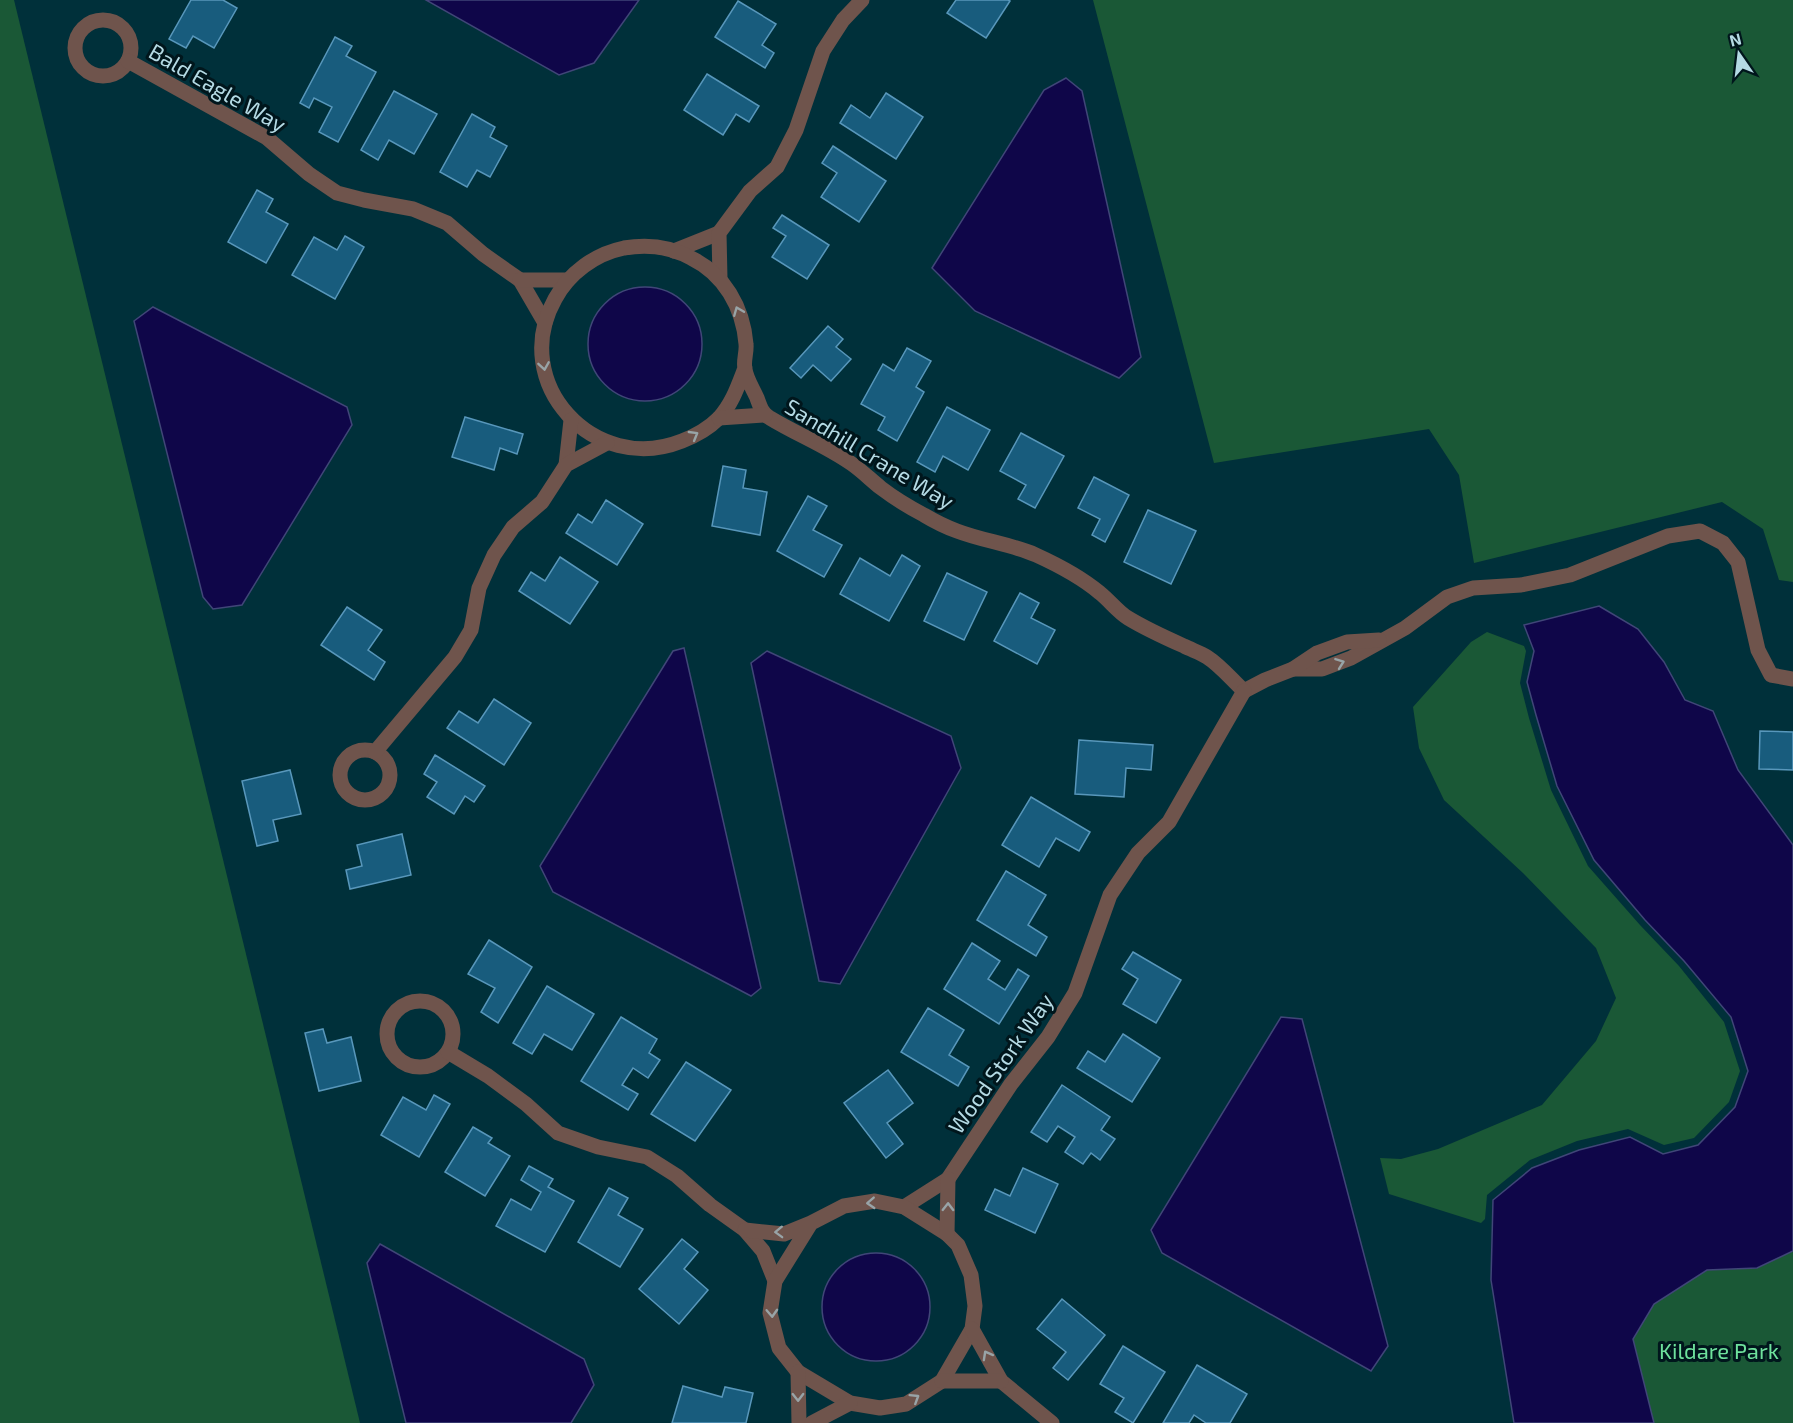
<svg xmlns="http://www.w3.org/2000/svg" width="1793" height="1423" font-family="'Exo 2',sans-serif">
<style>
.green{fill:#1a5836}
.water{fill:#0f0649;stroke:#404678;stroke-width:1.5}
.building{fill:#185c7d;stroke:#5897bb;stroke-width:1.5}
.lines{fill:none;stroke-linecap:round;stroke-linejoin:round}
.minor{stroke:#6f544c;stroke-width:15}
.oneway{stroke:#98a4a7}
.labels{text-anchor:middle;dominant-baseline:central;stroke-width:6;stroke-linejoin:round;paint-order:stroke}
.street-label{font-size:22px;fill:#b4dae4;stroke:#00161c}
.park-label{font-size:22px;fill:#6ee29d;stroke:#00161c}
</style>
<rect width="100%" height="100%" fill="#00303a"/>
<!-- green -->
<g class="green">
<path d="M 0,0 L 14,0 L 360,1423 L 0,1423 Z"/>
<path d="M 1093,0 L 1793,0 L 1793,582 L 1779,580 L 1763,529 L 1722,502 L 1474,563 L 1459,475 L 1429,429 L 1214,463 Z"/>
<path d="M 1487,632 L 1524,646 L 1526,651 L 1520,683 L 1529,718 L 1551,790 L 1588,866 L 1640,925 L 1679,966 L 1724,1022 L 1740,1071 L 1729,1102 L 1694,1138 L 1664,1145 L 1628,1129 L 1577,1141 L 1530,1160 L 1487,1195 L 1485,1219 L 1481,1223 L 1389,1194 L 1380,1158 L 1401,1159 L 1438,1149 L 1542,1105 L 1596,1041 L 1616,998 L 1596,948 L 1523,873 L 1444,800 L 1419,748 L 1413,707 L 1471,642 Z"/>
<path d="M 1793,1251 L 1793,1423 L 1654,1423 L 1633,1338 L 1654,1304 L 1707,1270 L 1757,1268 Z"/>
</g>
<!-- water -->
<g class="water">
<path d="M 426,0 L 639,0 L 594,63 L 559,75 Z"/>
<path d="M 1066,78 L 1082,91 L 1141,357 L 1119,378 L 975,311 L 932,268 L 1044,90 Z"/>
<circle cx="645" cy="344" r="57"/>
<path d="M 153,307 L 347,407 L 352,425 L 242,605 L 213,609 L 203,597 L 134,321 Z"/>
<path d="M 1599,606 L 1638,629 L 1664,662 L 1685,700 L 1713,711 L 1738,770 L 1793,845 L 1793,1251 L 1757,1268 L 1707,1270 L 1654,1304 L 1633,1339 L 1654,1423 L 1514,1423 L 1491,1280 L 1493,1200 L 1532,1168 L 1579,1150 L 1630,1137 L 1663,1154 L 1698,1145 L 1735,1107 L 1748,1071 L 1731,1017 L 1684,961 L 1645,920 L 1594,860 L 1557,786 L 1536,715 L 1527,682 L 1534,651 L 1524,625 Z"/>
<path d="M 684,648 L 761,988 L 751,996 L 553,892 L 540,866 L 673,651 Z"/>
<path d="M 767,651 L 951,736 L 961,768 L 840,984 L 819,981 L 751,663 Z"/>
<path d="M 1281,1017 L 1302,1019 L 1388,1346 L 1371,1371 L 1162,1253 L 1151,1230 Z"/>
<path d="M 380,1244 L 584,1359 L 594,1385 L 571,1423 L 406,1423 L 367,1263 Z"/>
<circle cx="876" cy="1307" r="54"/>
</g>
<!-- building -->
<g class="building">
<path d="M 191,0 L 223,0 L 237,8 L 214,48 L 193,36 L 186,48 L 169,39 Z"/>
<path d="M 956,0 L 1008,0 L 1010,1 L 986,38 L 947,13 Z"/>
<path d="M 738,1 L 776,24 L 762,45 L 774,53 L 765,68 L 715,37 Z"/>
<path d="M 335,37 L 352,46 L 346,56 L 376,72 L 338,142 L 319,132 L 332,107 L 314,98 L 309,108 L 300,103 Z"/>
<path d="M 707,74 L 759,106 L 749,122 L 736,114 L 723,135 L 684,110 Z"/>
<path d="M 394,91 L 437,114 L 414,154 L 389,140 L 378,160 L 361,150 Z"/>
<path d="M 886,93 L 923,117 L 896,159 L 840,123 L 851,105 L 870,118 Z"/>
<path d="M 472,114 L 495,127 L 490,137 L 507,146 L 490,177 L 477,170 L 467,187 L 440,172 Z"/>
<path d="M 833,146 L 886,181 L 859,222 L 821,197 L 837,173 L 822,163 Z"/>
<path d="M 257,190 L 273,199 L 266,212 L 288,224 L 266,263 L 228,242 Z"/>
<path d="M 782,215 L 829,245 L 807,279 L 772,257 L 786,236 L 773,228 Z"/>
<path d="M 345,236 L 364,247 L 335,299 L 292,275 L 314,237 L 337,250 Z"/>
<path d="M 828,326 L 843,339 L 836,347 L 851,359 L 831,381 L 813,365 L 801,378 L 790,368 Z"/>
<path d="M 907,348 L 931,361 L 916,387 L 924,392 L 897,441 L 878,430 L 885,417 L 861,404 L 883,364 L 894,371 Z"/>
<path d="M 947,407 L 990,430 L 968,470 L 943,456 L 935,472 L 917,462 Z"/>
<path d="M 465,417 L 523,434 L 517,454 L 500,448 L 494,470 L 452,457 Z"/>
<path d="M 1021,433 L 1064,456 L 1035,508 L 1018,499 L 1026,485 L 1000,471 Z"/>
<path d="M 723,466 L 746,470 L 743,488 L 767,492 L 760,535 L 712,526 Z"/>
<path d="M 1094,477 L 1129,495 L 1105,542 L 1092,535 L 1100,519 L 1078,508 Z"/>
<path d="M 808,496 L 827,506 L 813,530 L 842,545 L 824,577 L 777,551 Z"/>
<path d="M 606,500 L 643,524 L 617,565 L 566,533 L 578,514 L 592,523 Z"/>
<path d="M 1148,510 L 1196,531 L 1171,584 L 1124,562 Z"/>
<path d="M 902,555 L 920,566 L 889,621 L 840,594 L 860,558 L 890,576 Z"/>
<path d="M 560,557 L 598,582 L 570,624 L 519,591 L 531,572 L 545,581 Z"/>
<path d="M 947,573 L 987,592 L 964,640 L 924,621 Z"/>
<path d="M 1020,593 L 1039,603 L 1031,618 L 1055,630 L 1037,664 L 994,641 Z"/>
<path d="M 347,607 L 382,630 L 368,650 L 385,662 L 374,680 L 321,645 Z"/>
<path d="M 494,699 L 531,723 L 504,765 L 447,728 L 459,711 L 478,723 Z"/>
<path d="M 1760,731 L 1793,732 L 1793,770 L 1759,769 Z"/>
<path d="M 1079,740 L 1153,745 L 1151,770 L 1126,768 L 1124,797 L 1075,794 Z"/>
<path d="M 435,755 L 485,786 L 474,802 L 465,796 L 454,814 L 427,797 L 437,782 L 424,774 Z"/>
<path d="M 290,770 L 301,814 L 273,820 L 278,841 L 257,846 L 242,781 Z"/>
<path d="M 1031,797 L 1090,832 L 1079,851 L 1056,838 L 1039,867 L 1002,845 Z"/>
<path d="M 402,834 L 411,875 L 350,889 L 346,870 L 362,866 L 357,845 Z"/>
<path d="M 1006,871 L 1046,895 L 1028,925 L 1047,937 L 1036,956 L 977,920 Z"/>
<path d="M 489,940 L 532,967 L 498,1023 L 481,1012 L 495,988 L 468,974 Z"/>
<path d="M 972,943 L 1000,961 L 988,979 L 1005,990 L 1018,969 L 1029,976 L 999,1024 L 944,989 Z"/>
<path d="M 1133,952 L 1181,980 L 1156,1023 L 1123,1004 L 1138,979 L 1122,969 Z"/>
<path d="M 547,986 L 594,1014 L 572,1050 L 544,1034 L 532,1054 L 513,1043 Z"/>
<path d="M 928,1008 L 964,1030 L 949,1055 L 969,1067 L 958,1086 L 901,1052 Z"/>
<path d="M 621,1017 L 657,1039 L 649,1053 L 660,1060 L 648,1078 L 633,1068 L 622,1085 L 638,1094 L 628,1110 L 581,1081 Z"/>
<path d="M 323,1029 L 327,1043 L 351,1037 L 361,1081 L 319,1091 L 305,1033 Z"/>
<path d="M 1123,1034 L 1160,1058 L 1132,1102 L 1077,1068 L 1088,1051 L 1105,1062 Z"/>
<path d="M 686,1062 L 731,1090 L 695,1141 L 651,1114 Z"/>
<path d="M 888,1070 L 913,1103 L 887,1123 L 903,1144 L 886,1158 L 844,1103 Z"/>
<path d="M 1062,1085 L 1110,1117 L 1101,1130 L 1115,1139 L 1100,1160 L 1091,1153 L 1083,1164 L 1065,1152 L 1075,1137 L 1058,1126 L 1047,1142 L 1031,1132 Z"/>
<path d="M 434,1095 L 450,1104 L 419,1157 L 381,1135 L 403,1097 L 426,1110 Z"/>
<path d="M 473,1127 L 492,1138 L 488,1143 L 510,1156 L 485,1196 L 445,1172 Z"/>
<path d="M 529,1166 L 553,1179 L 548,1187 L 574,1201 L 545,1252 L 496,1226 L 511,1199 L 531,1210 L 541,1192 L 521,1180 Z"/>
<path d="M 1023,1168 L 1058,1184 L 1035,1233 L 985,1210 L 995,1189 L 1010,1196 Z"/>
<path d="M 609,1188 L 628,1198 L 618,1215 L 643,1229 L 620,1267 L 578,1242 Z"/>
<path d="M 682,1239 L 698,1252 L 684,1269 L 708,1290 L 679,1324 L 639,1289 Z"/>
<path d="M 1062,1299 L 1105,1335 L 1068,1380 L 1053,1368 L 1066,1352 L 1037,1329 Z"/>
<path d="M 1123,1346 L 1165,1372 L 1133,1423 L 1115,1412 L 1124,1398 L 1100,1384 Z"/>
<path d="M 1197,1365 L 1247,1394 L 1230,1423 L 1206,1423 L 1194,1415 L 1189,1423 L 1163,1423 Z"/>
<path d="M 683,1386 L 722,1397 L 725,1387 L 753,1393 L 746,1423 L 672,1423 Z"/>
</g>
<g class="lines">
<!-- minor -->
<g class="minor">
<circle cx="103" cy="48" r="28"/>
<path d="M 128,61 L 267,138 L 309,174 L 337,193 L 364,200 L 413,209 L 447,223 L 483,254 L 520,280 L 545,323"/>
<path d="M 674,251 L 719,233"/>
<path d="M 720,279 L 719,233 L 750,191 L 777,167 L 796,130 L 823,51 L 843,20 L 862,0"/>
<path d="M 520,280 L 568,280"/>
<path d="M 745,368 C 738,386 732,404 719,418 C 709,428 695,436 682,441 C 594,476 508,383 555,299 C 569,273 595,254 624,248 C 647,244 671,247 691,258 C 724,274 743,307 746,344 C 747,352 743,361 745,369 C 746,378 753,389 757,398 C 760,406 762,414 770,418 C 796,434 827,446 852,464 C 862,471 871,480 881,488 C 894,498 909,507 924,515 C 934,521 946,527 957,531 C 983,541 1011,544 1036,555 C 1058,565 1081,577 1100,593 C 1110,601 1118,612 1128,618 C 1146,629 1166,638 1184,646 C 1192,650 1201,653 1207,657 C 1221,666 1232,680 1244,691"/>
<path d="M 719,418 L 765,415"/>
<path d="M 566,465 L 571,420"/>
<path d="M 1293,669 L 1322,669 L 1351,658 L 1405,628 L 1447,597 L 1473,588 L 1521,585 L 1570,575 L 1668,536 L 1700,531 L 1723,543 L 1738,562 L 1758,650 L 1771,675 L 1793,679"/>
<path d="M 1244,691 L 1265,680 L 1293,669 L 1317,653 L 1347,642 L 1379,640"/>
<circle cx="365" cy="775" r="25"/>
<path d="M 375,752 L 455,657 L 471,630 L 479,588 L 494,555 L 513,527 L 542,502 L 566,465 L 607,443"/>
<circle cx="420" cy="1034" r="33"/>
<path d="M 448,1052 L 488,1076 L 526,1104 L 558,1133 L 598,1147 L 647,1157 L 677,1176 L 710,1205 L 745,1230 L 763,1251 L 775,1281"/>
<path d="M 904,1207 L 948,1179 L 1011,1084 L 1048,1037 L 1075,993 L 1110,895 L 1138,853 L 1169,822 L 1244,691"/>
<path d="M 745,1230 L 784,1234 L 811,1223 L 844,1206 L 875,1201 L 904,1207 L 947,1234 L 958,1245 L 971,1275 L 975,1306 L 972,1329 L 942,1381 L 906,1404 L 880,1408 L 850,1403 L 798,1372 L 779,1348 L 770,1313 L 775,1281 L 811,1223"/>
<path d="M 947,1234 L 948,1179"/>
<path d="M 972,1329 L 1001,1381 L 1052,1423"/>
<path d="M 798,1372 L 799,1423"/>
<path d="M 942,1381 L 1001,1381"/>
<path d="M 812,1423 L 850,1403"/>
</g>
</g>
<!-- one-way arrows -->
<defs><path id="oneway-chevron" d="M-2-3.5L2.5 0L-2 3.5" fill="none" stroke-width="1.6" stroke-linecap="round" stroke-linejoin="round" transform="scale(1.5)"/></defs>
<g class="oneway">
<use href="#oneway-chevron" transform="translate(738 311) rotate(-112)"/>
<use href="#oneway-chevron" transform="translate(544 366) rotate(81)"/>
<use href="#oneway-chevron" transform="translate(694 435) rotate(-30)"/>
<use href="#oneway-chevron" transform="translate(1340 663) rotate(-20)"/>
<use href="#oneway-chevron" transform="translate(871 1203) rotate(177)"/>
<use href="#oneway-chevron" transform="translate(948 1207) rotate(-89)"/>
<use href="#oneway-chevron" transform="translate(779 1232) rotate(178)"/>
<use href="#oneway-chevron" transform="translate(772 1313) rotate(87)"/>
<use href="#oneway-chevron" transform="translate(987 1355) rotate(-119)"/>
<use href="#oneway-chevron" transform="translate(798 1397) rotate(89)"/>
<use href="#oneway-chevron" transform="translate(915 1398) rotate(-32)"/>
</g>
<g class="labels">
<!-- street labels -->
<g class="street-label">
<text transform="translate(218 87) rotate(30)">Bald Eagle Way</text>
<text transform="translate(870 453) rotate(31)">Sandhill Crane Way</text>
<text transform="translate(1000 1063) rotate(-55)">Wood Stork Way</text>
</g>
<!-- park labels -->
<g class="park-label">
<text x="1719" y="1350">Kildare Park</text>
</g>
</g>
<!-- north arrow -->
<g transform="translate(1739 54) rotate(346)" stroke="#00161c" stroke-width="4.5" paint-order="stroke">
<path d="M0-4.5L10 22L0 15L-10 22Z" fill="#b4dae4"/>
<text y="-9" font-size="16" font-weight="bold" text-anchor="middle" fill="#b4dae4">N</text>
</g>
</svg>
